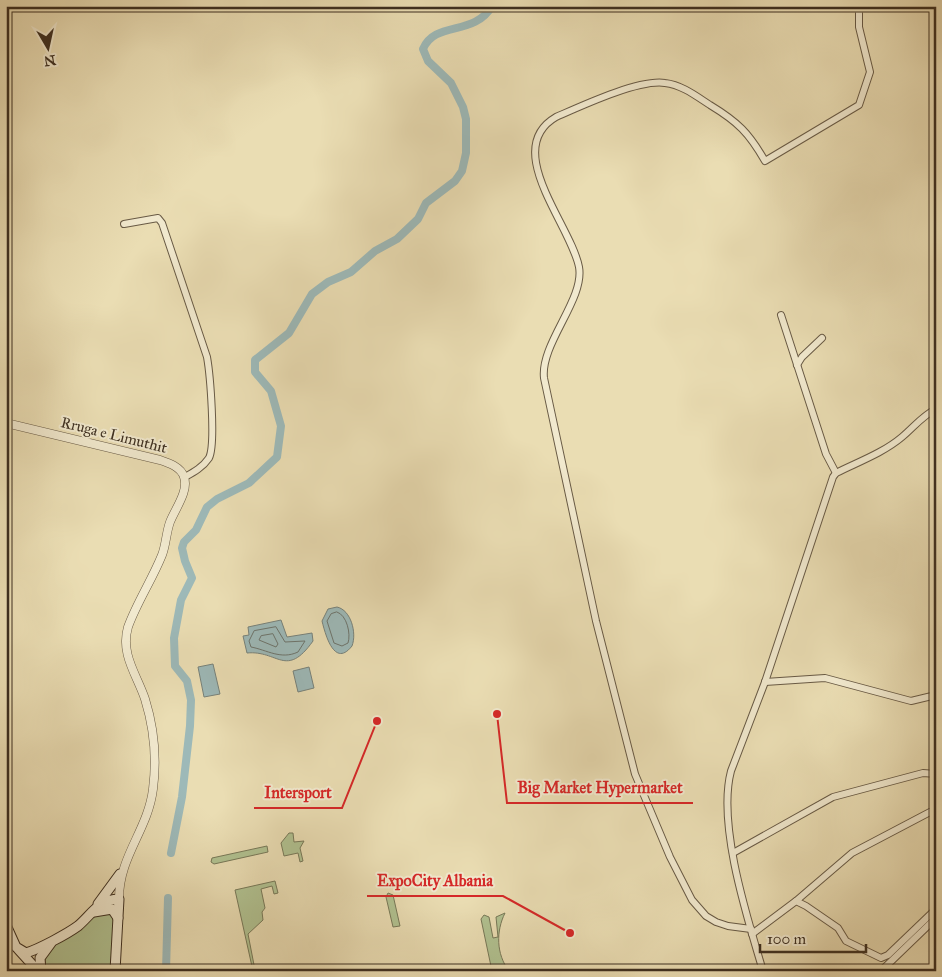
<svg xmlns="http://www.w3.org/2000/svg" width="942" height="977" font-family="'IM FELL Great Primer',serif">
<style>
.green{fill:#b1c291;stroke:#777858}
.water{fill:#9db9b8;stroke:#77827b}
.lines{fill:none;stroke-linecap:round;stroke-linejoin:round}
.shore{stroke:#6d746c;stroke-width:1}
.canal{stroke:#9db9b8;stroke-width:8}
.minor-casing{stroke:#685a45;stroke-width:8}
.tertiary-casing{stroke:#685a45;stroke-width:9}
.secondary-casing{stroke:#3d2f20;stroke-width:11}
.minor{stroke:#f1e9ce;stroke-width:6}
.tertiary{stroke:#f1e9ce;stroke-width:8}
.secondary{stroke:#f1e9ce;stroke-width:9}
.labels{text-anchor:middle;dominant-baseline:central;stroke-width:4;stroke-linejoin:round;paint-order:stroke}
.street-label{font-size:15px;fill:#3d2f20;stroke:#f1e9ce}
.leader{fill:none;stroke:#d62828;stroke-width:2}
.callout-dot{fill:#d62828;stroke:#f1e9ce;stroke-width:2}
.callout-label{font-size:16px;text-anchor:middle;font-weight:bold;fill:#d62828;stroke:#f1e9ce;stroke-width:4;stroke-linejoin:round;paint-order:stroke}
</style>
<rect width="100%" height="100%" fill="#eaddb3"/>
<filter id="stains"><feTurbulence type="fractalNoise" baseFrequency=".004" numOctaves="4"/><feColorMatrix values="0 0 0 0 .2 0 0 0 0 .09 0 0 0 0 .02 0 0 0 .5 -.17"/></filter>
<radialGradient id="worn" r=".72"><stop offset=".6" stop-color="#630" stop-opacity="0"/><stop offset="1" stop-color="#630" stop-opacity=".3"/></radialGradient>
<!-- green -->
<g class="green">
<path d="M 289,833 L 293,833 L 294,842 L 304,841 L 300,848 L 303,861 L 300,862 L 298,853 L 284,856 L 281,843 Z"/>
<path d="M 267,846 L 268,852 L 214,864 L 211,862 L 212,858 Z"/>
<path d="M 275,881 L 278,893 L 274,894 L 272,886 L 261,889 L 265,908 L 262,912 L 263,920 L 248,934 L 255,970 L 253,971 L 235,890 Z"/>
<path d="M 388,893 L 393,895 L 400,926 L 393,927 L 386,897 Z"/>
<path d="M 110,913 L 115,920 L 110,971 L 45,969 C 43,943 62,943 79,930 C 85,926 91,919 97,914 Z"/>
<path d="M 505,913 C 496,931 496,954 509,971 L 492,971 L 481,919 L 484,915 L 489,917 L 493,938 L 498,937 L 496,917 Z"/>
</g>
<!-- water -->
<g class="water">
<path d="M 337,607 C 351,610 357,633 352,646 C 334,669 325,633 322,621 L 328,609 Z"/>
<path d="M 281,620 L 287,637 L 312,633 L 313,641 C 286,679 278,650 247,653 L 243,636 L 249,635 L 248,627 Z"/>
<path d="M 213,664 L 220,694 L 204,697 L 198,667 Z"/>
<path d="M 309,667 L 314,688 L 298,692 L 293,671 Z"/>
</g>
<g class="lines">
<!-- shore -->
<g class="shore">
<path d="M 337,612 C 347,615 351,634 348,643 L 342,646 L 334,643 L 327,621 L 331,614 Z"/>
<path d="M 276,627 L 285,642 L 305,641 L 298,652 C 281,660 267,650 251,647 L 249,641 L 254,631 Z"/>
<path d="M 273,634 L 278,644 L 276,647 L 259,640 L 261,636 Z"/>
</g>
<!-- canal -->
<g class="canal">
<path d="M 171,853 L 182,797 L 190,726 L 191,700 L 187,681 L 175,666 L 174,638 L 181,600 L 192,578 L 185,561 L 182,548 L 184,542 L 196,530 L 207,507 L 217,499 L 249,483 L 277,457 L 281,426 L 271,391 L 255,372 L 255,360 L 289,333 L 312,294 L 328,282 L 351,272 L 375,251 L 397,239 L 418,219 L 426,203 L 455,181 L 462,171 L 466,153 L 466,119 L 463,107 L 451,83 L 428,61 L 423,49 C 435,20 474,37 492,6"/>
<path d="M 166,971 L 168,898"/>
</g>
<defs>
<g id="minor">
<path d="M 124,224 L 158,218 L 162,223 L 207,357 C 210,374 216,444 209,458 C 203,467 194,472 185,477"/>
<path d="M 936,230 L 934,238 L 936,257"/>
<path d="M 781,315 L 826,454 L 836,473"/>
<path d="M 797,365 L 802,357 L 822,338"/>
<path d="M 765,682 L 825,678 L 911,701 L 936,695"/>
<path d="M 733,853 L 833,797 L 923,773 L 936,774"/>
<path d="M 796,901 L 852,853 L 930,812"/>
<path d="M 751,929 L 728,926 L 716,922 L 706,916 L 692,900 L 670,857 L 635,774 L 596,621 L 544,378 C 540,344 585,299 579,267 C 571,225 501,149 556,117 C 581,106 639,79 665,83 C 682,85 696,96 710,105 C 738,122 749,133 765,161 L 859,105 L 870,72 L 859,27 L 859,9"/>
<path d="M 752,934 L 796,901 L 806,906 L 838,928 L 846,941 L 881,958 L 888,955 L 936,909"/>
<path d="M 763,971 C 747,917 717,824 731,771 L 765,682 L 833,477 L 836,473 C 858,462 883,453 902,437 C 914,427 922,416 936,409"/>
<path d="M 881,971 L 936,918"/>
</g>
<path id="tertiary" d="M 6,423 L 160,460 C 169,463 181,467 184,477 C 189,491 175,509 170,522 C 166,533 166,545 162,555 C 152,580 137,602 128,627 C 120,654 137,675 145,699 C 154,728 157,758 153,789 C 148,830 119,856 119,899"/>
<g id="secondary">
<path d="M 98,904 L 120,874"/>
<path d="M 94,912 L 112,909 L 118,918"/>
<path d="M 6,925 L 16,947 L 26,953 C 39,949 67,934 78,926 C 92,914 98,900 119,899 L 115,971"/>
<path d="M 18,949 L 38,971"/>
<path d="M 41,971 L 40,958 L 51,943"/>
</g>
</defs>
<!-- minor casing -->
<use href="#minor" class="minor-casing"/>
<!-- tertiary casing -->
<use href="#tertiary" class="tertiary-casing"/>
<!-- secondary casing -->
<use href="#secondary" class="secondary-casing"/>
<!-- minor -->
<use href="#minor" class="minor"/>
<!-- tertiary -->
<use href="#tertiary" class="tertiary"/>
<!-- secondary -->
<use href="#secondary" class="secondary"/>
</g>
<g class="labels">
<!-- street labels -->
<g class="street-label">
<text transform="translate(114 435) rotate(14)">Rruga e Limuthit</text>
</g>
</g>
<!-- callouts -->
<path class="leader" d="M497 714L507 803H693M377 721L342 808H254M570 933L503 896H367"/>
<g class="callout-dot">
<circle cx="497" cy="714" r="5"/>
<circle cx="377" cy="721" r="5"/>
<circle cx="570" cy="933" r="5"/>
</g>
<g class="callout-label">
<text x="600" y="793">Big Market Hypermarket</text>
<text x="298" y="798">Intersport</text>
<text x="435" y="886">ExpoCity Albania</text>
</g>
<!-- margin -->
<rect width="942" height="977" fill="none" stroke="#eaddb3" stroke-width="25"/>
<rect x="8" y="8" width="927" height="962" fill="none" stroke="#3d2f20" stroke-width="2.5"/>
<rect x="12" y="12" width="917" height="952" fill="none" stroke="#3d2f20"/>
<!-- north arrow -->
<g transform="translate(48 48) rotate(171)" stroke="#f1e9ce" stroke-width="4" paint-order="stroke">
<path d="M0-4L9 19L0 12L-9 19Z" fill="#3d2f20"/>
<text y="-8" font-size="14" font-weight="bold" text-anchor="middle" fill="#3d2f20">N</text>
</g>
<!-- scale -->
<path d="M760 944v8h106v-8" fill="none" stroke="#3d2f20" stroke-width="2.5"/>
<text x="767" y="944" font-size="15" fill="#3d2f20" stroke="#f1e9ce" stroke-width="4" paint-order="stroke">100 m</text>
<rect width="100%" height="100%" filter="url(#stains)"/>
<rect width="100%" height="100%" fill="url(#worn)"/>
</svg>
